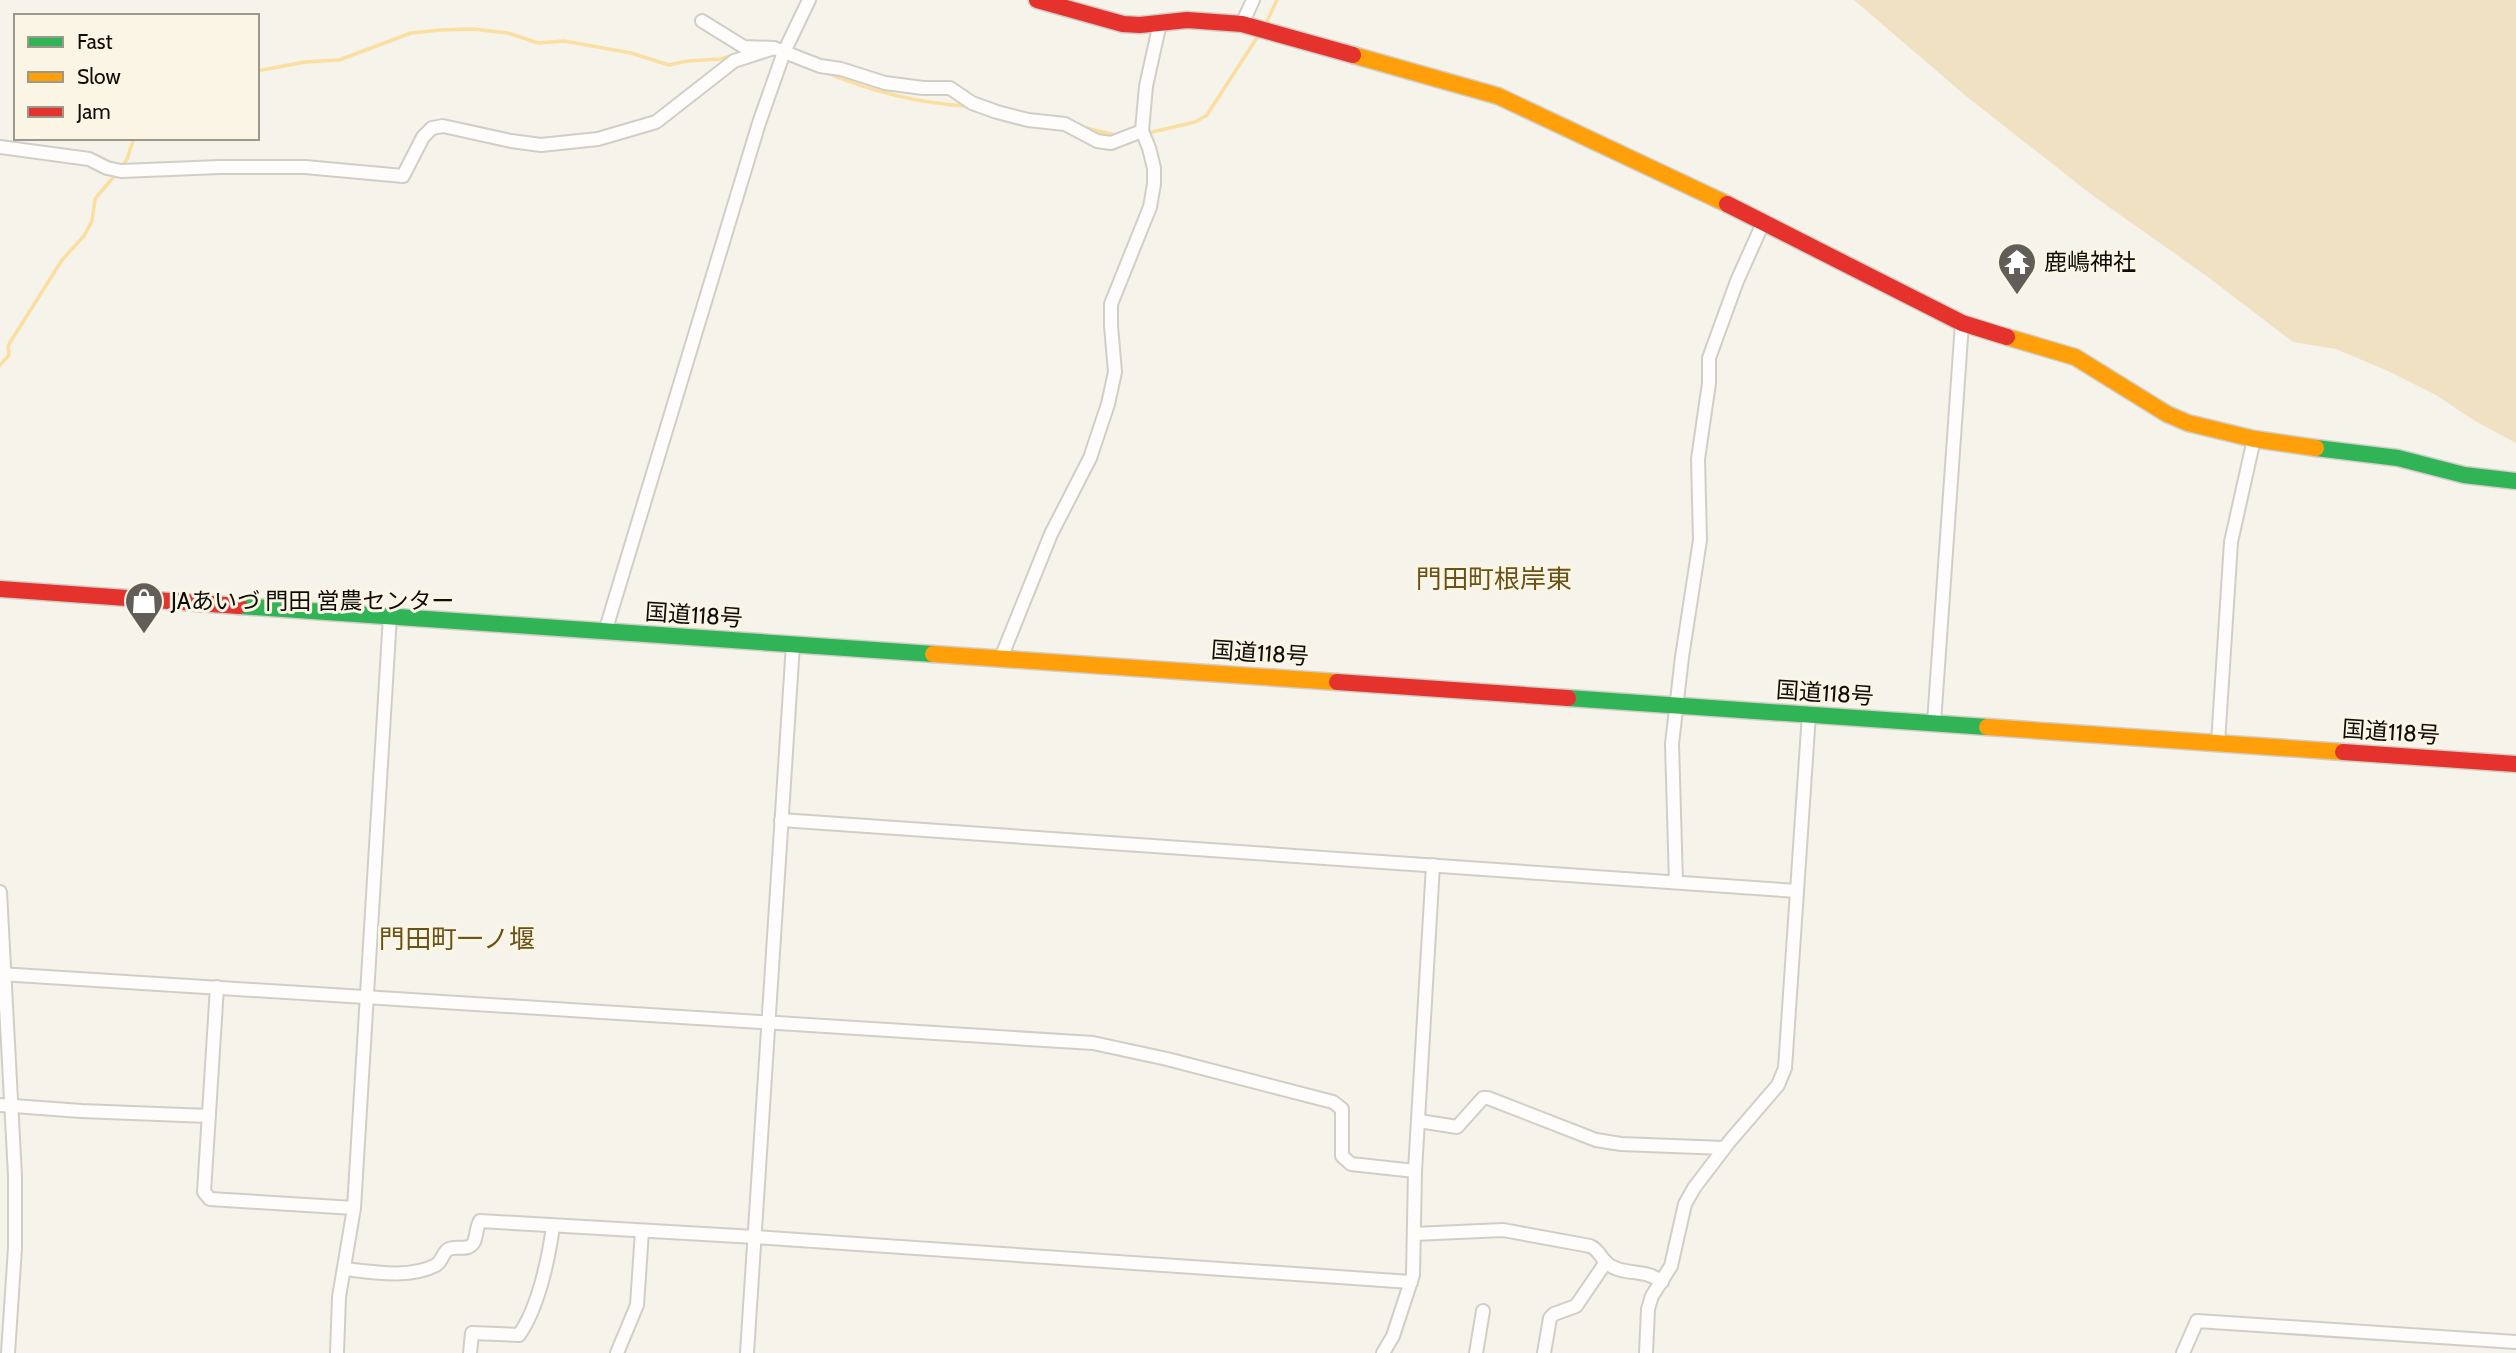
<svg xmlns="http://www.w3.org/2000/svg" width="2516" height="1353" font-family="Cabin,'Noto Sans JP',sans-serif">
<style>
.green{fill:#efe1c2}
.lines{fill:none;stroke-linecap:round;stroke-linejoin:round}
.stream{stroke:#fadfa0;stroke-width:3.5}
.street-casing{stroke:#d1cec8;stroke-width:16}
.fast-casing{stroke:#d1cec8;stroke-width:19}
.slow-casing{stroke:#d1cec8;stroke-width:19}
.jam-casing{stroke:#d1cec8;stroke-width:19}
.street{stroke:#fefdfc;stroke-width:12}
.fast{stroke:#30b455;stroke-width:16}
.slow{stroke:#ff9f0a;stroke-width:16}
.jam{stroke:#e5322d;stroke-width:16}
.labels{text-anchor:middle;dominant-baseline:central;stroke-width:6;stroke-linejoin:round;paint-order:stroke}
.poi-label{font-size:23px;fill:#0f0d08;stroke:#fbf5e6;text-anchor:start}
.street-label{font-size:23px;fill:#0f0d08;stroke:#fbf5e6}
.quarter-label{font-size:26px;fill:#685218;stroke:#fbf5e6}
</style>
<rect width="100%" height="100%" fill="#f6f3eb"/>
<!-- green -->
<path class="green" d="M 1854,0 L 2516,0 L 2516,443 L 2475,421 L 2436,395 L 2388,371 L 2336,349 L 2293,342 L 2208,277 L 2092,195 L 1966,96 Z"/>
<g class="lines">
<!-- stream -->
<g class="stream">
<path d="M 1266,23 L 1277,0"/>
<path d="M 257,71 L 305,62 L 339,60 L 411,33 L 440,30 L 472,29 L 508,33 L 538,43 L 564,41 L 631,53 L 669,65 L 687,61 L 721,59 L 743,52"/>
<path d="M 827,73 C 870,91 921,104 968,106"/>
<path d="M 1082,127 L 1119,136"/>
<path d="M 1148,133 L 1195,122 L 1207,115 L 1258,36"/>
<path d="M 121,168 L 127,159 L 134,138"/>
<path d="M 0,365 L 9,355 L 8,346 L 16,333 L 62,260 L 84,236 L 92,221 L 95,199 L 116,174"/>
</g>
<defs>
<g id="street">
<path d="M 702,21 L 744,47 L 774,48 L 820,66 L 841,69 L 885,83 L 923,88 L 950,88 L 972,103 L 997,112 L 1028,120 L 1065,124 L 1097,141 L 1111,143 L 1142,131"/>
<path d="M 1242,24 L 1253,0"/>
<path d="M 0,147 L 89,159 L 107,168 L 121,171 L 220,167 L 305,167 L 403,176 L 423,137 L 432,128 L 443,126 L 511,141 L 541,145 L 598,139 L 656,122 L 734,61 L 774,48"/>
<path d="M 605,632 L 759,123 L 784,52 L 809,0"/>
<path d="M 1001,658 L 1051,534 L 1090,458 L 1108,404 L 1115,372 L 1111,326 L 1111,304 L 1150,207 L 1154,184 L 1154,168 L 1149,148 L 1142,131 L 1146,86 L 1160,23"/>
<path d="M 1934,723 L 1962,323"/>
<path d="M 2218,743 L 2231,542 L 2254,439"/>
<path d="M 781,820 L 1797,891"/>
<path d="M 1676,882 L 1672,744 L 1682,657 L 1700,540 L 1698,459 L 1709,383 L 1709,358 L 1737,281 L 1763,223"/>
<path d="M 0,892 L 15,1176 L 15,1248 L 8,1353"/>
<path d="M 0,974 L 1093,1043 L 1167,1059 L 1333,1102 L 1342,1109 L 1342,1156 L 1351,1164 L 1415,1171"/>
<path d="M 217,987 L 204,1192 L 210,1199 L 354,1208"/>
<path d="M 0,1105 L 81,1111 L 209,1116"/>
<path d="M 1419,1121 L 1457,1127 L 1483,1098 L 1488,1098 L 1596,1140 L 1621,1144 L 1724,1148"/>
<path d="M 1414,1234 L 1503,1230 L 1590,1246 C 1600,1250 1601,1260 1609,1265 C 1625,1276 1645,1268 1662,1282"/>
<path d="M 344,1269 C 372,1272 410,1279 436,1265 C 443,1261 442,1252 449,1249 C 458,1245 468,1252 474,1242 C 477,1235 476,1228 480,1221 L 755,1237 L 1411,1282"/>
<path d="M 337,1353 L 339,1297 L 354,1208 L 390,616"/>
<path d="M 470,1353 L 472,1333 L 519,1335 C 539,1306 548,1261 553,1227"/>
<path d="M 617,1353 L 637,1305 L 642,1231"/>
<path d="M 747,1353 L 793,644"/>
<path d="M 1383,1353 L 1393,1336 L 1413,1275 L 1415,1171 L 1433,865"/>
<path d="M 1476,1353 L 1483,1311"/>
<path d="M 1544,1353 L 1550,1318 L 1554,1314 L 1576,1306 L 1606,1262"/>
<path d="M 1646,1353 L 1648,1309 L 1652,1296 L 1671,1266 L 1685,1204 L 1694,1188 L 1729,1142 L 1778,1085 L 1785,1068 L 1809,714"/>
<path d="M 2183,1353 L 2197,1321 L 2516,1342"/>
</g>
<g id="fast">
<path d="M 2316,448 L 2398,458 L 2464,475 L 2516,481"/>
<path d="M 239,606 L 933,654"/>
<path d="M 1568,698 L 1987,727"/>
</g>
<g id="slow">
<path d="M 1353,55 L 1498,96 L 1727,204"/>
<path d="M 2007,337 L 2075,357 L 2167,414 L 2188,423 L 2254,439 L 2316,448"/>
<path d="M 933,654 L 1337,682"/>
<path d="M 1987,727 L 2343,752"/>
</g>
<g id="jam">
<path d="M 1037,0 L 1123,24 L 1140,25 L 1187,20 L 1242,24 L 1353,55"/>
<path d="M 1727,204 L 1962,323 L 2007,337"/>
<path d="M 0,589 L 239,606"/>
<path d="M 1337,682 L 1568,698"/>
<path d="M 2343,752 L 2516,764"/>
</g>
</defs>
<!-- street casing -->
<use href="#street" class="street-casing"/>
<!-- fast casing -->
<use href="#fast" class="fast-casing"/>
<!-- slow casing -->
<use href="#slow" class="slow-casing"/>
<!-- jam casing -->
<use href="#jam" class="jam-casing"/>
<!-- street -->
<use href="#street" class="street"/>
<!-- fast -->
<use href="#fast" class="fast"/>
<!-- slow -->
<use href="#slow" class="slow"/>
<!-- jam -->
<use href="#jam" class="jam"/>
</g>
<!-- icons -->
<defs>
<symbol id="temple-pin" viewBox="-11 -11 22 30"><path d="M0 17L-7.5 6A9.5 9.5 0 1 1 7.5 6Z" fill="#605e57" stroke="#fbf5e6"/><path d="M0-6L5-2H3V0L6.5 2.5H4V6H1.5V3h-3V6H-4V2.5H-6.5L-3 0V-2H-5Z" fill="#fff"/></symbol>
<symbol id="shop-pin" viewBox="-11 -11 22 30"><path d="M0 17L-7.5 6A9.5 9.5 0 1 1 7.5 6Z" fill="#605e57" stroke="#fbf5e6"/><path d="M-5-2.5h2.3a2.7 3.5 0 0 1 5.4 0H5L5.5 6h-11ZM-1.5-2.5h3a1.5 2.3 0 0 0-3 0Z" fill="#fff"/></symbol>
</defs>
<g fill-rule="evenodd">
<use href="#temple-pin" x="1995" y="240" width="44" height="60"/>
<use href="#shop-pin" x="122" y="579" width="44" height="60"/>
</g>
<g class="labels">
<!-- poi labels -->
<g class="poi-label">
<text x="2044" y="262">鹿嶋神社</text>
<text x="171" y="601">JAあいづ 門田 営農センター</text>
</g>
<!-- street labels -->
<g class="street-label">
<text transform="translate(694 615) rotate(4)">国道118号</text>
<text transform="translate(1260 653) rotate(4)">国道118号</text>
<text transform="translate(1825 693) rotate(4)">国道118号</text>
<text transform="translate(2391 732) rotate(4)">国道118号</text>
</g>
<!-- quarter labels -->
<g class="quarter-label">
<text x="1494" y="579">門田町根岸東</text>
<text x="457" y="939">門田町一ノ堰</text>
</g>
</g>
<!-- legend -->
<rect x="14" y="14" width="245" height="126" fill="#fbf5e6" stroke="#9d988d" stroke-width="2"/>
<rect x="28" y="37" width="35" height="10" fill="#30b455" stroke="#9d988d" stroke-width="2"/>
<text x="77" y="49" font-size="21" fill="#0f0d08">Fast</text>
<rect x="28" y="72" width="35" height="10" fill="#ff9f0a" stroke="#9d988d" stroke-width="2"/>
<text x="77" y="84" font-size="21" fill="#0f0d08">Slow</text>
<rect x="28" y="107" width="35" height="10" fill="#e5322d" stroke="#9d988d" stroke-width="2"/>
<text x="77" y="119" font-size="21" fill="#0f0d08">Jam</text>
</svg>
